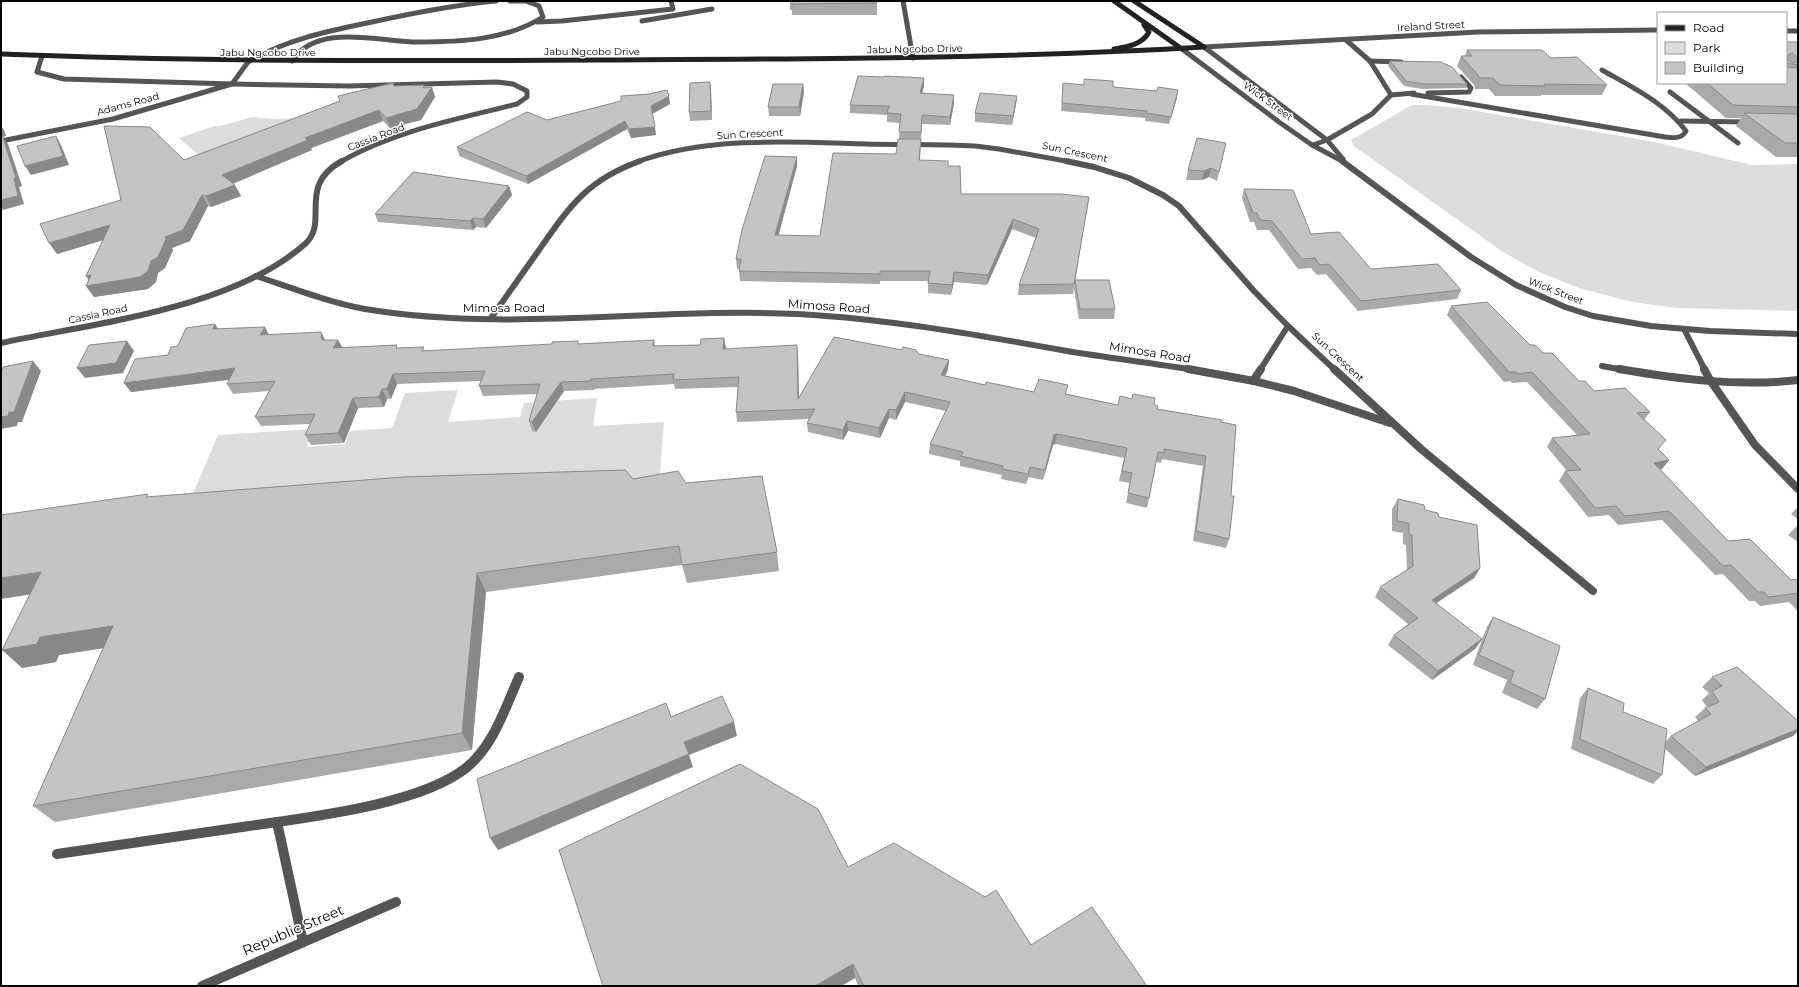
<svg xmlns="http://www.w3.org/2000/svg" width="1799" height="987" font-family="Montserrat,sans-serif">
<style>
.green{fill:#dcdcdc}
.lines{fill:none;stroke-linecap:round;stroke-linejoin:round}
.service-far3{stroke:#555;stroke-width:5}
.service-far2{stroke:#555;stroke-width:6}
.service-far1{stroke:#555;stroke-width:8}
.service{stroke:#555;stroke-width:10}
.minor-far3{stroke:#555;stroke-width:5}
.minor-far2{stroke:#555;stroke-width:6}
.minor-far1{stroke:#555;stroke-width:8}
.minor{stroke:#555;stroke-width:10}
.tertiary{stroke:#555;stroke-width:5}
.secondary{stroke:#222;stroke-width:5}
.wall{fill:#a9a9a9}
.shaded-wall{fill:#898989}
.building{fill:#c4c4c4;stroke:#898989;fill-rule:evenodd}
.labels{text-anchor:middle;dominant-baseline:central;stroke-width:3;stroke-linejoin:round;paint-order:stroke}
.far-street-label{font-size:10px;fill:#000;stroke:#fff}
.street-label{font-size:12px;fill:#000;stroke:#fff}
.near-street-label{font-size:14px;fill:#000;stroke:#fff}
</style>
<rect width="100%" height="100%" fill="#fff"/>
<!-- green -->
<g class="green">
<path d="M 1412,105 L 1426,105 L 1459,108 L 1650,141 L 1752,165 L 1798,164 L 1798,311 L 1677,308 L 1653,305 L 1628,301 L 1579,288 L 1537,271 L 1503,252 L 1354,146 L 1351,140 Z"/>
<path d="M 252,117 L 273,119 L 303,118 L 207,162 L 179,138 L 214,126 L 220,126 Z"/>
<path d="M 458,390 L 448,422 L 520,417 L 524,403 L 597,398 L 593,426 L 664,422 L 659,485 L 186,510 L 218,435 L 313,429 L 307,447 L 345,444 L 350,431 L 392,428 L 405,393 Z"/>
</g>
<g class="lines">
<!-- service-far3 -->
<g class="service-far3">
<path d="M 903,1 L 913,58"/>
<path d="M 642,21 L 712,9"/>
<path d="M 537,22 L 562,21 L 673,9 L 671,1"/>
<path d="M 1346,40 L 1370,61 L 1391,95"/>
<path d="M 42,56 L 37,72 L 64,79 L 232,84"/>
<path d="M 292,61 C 317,22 380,42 418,42 C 460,42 507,40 543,17 L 539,6 L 526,1 L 510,1"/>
<path d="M 1370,61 L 1401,62"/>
<path d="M 248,62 C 287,39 329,31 372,22 C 413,13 454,5 496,1"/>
<path d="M 1670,92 L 1738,143"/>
<path d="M 1428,93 L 1469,92 L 1471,88 L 1461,77"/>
<path d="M 1411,94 L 1665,137 C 1673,138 1682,139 1686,131 C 1665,103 1632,87 1602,70"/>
<path d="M 1681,121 L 1748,122"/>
<path d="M 1313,145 L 1327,140 L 1372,114 L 1391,95 L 1414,93"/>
</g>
<!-- service-far2 -->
<g class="service-far2">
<path d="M 1684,329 L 1705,370"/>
<path d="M 1602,366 L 1624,370"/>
</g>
<!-- service-far1 -->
<g class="service-far1">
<path d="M 1619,369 C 1678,379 1737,387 1798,380"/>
<path d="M 1704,369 L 1710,380 L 1755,445 L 1798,489"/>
</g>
<!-- service -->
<g class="service">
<path d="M 277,822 L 303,942"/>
<path d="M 57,854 C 121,845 185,835 249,826 C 309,817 419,805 466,768 C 494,745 505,708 519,677"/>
</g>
<!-- minor-far3 -->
<g class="minor-far3">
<path d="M 1204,47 L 1327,140 L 1343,159"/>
<path d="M 1182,49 L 1279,122 L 1312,145 L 1344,162"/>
<path d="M 232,84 L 349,86 L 497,82 L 513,84 L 527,91 L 527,97 L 517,104 C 457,119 394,131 340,162"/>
<path d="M 1,141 L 113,119 L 232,84 L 248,62"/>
<path d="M 637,162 C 707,136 792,142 866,144 C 902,145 939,144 975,146 L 999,149 L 1071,162"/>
</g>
<!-- minor-far2 -->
<g class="minor-far2">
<path d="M 1066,161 L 1094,167 L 1129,178 L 1163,195 L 1179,206 L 1254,291 L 1288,326 L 1335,370"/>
<path d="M 1342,161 L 1471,257 L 1516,285 L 1565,307 L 1593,316 L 1651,326 L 1710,331 L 1798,334"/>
<path d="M 256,276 C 292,288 328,302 365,309 C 509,333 654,307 798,314 C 889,319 978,335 1067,351 C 1109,358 1152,363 1194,370"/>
<path d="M 491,318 C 507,295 523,273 539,250 C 570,206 587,180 640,161"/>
<path d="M 1,343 C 94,323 232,309 305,244 C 330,222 296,186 342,161"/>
<path d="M 1260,370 L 1288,326"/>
</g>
<!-- minor-far1 -->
<g class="minor-far1">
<path d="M 1188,369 L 1254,381 L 1294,391 L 1390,423"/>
<path d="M 1334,369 L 1421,449 L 1593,591"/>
<path d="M 1253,381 L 1261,369"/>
</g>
<!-- minor -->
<path class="minor" d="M 202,986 L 396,902"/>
<!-- tertiary -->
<g class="tertiary">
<path d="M 1786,31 L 1798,31"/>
<path d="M 1204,47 L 1478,32 L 1658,30"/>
</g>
<!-- secondary -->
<g class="secondary">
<path d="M 1114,1 L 1182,49"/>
<path d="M 1134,1 L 1204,47"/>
<path d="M 1114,49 C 1127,47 1142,45 1149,32 L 1144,25"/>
<path d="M 1,54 C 201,62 400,61 600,60 C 801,59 1003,59 1204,47"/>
</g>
</g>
<!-- wall -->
<g class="wall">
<path d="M 790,1 L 877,1 L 877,15 L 792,15 L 792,10 L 790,10 Z"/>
<path d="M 1786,42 L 1798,42 L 1798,157 L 1776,157 L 1736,126 L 1741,118 L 1726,118 L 1685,83 L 1786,83 Z"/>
<path d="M 1467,50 L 1551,58 L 1607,85 L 1602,95 L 1541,95 L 1541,96 L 1495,96 L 1489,89 L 1475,89 L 1474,85 L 1457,66 L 1461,56 L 1465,56 Z"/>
<path d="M 1390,61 L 1467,84 L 1466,88 L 1422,89 L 1404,86 L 1388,66 Z"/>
<path d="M 710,82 L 711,91 L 712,120 L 690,121 L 689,112 Z"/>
<path d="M 1063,83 L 1113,87 L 1177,98 L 1169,124 L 1145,121 L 1145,118 L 1061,111 Z"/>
<path d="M 803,84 L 804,92 L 800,116 L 769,116 L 768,107 Z"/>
<path d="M 394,86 L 425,88 L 435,97 L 421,120 L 390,128 L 383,121 L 311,148 L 312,150 L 233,183 L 241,196 L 211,207 L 208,206 L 190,241 L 172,248 L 173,250 L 165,268 L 158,273 L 156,282 L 148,289 L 94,297 L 86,286 L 103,240 L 57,254 L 121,200 L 184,160 Z"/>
<path d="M 924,86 L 922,93 L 954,95 L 954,103 L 950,125 L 922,124 L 920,160 L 948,166 L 961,194 L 1089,197 L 1073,294 L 1018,295 L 1019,285 L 1036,238 L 1012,229 L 987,285 L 954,282 L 951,295 L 928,293 L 928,281 L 880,281 L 880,284 L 740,281 L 739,271 L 739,269 L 737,269 L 736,259 L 797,157 L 797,166 L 778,236 L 820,236 L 896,154 L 899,139 L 900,123 L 887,122 L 887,115 L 850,113 L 850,105 Z"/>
<path d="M 1017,96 L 1016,104 L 1012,125 L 975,122 L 975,113 Z"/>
<path d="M 670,104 L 652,114 L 656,135 L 631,138 L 627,129 L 528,184 L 459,156 L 457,147 L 547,120 Z"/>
<path d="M 1226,143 L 1217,181 L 1209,177 L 1202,180 L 1186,180 L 1188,170 Z"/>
<path d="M 509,186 L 512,195 L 486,228 L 476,227 L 473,230 L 378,222 L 375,214 Z"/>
<path d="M 1244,189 L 1311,234 L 1371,269 L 1461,290 L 1457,299 L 1358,311 L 1326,274 L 1317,275 L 1311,268 L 1298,269 L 1269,230 L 1257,230 L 1254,222 L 1250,222 L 1242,198 Z"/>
<path d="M 1075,280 L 1115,309 L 1114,319 L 1079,319 L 1074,289 Z"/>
<path d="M 1451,306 L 1530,345 L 1543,353 L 1579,381 L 1594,391 L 1650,412 L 1644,420 L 1659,449 L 1669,460 L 1662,469 L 1660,470 L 1728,541 L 1791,580 L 1798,579 L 1798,611 L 1789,602 L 1760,606 L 1755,601 L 1749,601 L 1723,574 L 1715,575 L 1662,520 L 1618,525 L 1609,515 L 1588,517 L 1559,481 L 1565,471 L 1567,471 L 1547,447 L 1552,438 L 1577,435 L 1527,382 L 1512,383 L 1510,381 L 1504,382 L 1447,315 Z"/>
<path d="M 215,324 L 218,329 L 269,335 L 321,332 L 325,340 L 338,340 L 342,347 L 399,348 L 425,351 L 579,344 L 654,340 L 655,346 L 700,345 L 724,338 L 726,349 L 798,355 L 799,397 L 919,354 L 949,360 L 948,369 L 945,376 L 985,385 L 1034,392 L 1067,395 L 1118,405 L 1154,405 L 1157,409 L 1221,422 L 1231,496 L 1229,539 L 1226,548 L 1193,541 L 1203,466 L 1162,459 L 1161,463 L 1156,462 L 1149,498 L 1147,508 L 1126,503 L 1130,483 L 1119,481 L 1124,458 L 1055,444 L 1053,445 L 1043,480 L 1028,477 L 1026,484 L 1001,479 L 1002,475 L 960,466 L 960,461 L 929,454 L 930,444 L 946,411 L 905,402 L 896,420 L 889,418 L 880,438 L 848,431 L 843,440 L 808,432 L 807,423 L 809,419 L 737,422 L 736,412 L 738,387 L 675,389 L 674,384 L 594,389 L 594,390 L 564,391 L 536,432 L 532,431 L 529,421 L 537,394 L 483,396 L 479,386 L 481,381 L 397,384 L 391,399 L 387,399 L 384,407 L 358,408 L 344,443 L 311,445 L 305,435 L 310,424 L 261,426 L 255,417 L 269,391 L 233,394 L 227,384 L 229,380 L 131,392 L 124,383 L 168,355 L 178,346 Z"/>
<path d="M 633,479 L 686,483 L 777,552 L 779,571 L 687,583 L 682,565 L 486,592 L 472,750 L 55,822 L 33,806 L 103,648 L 59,655 L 56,662 L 22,668 L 29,595 L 150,497 Z"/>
<path d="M 1398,499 L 1425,510 L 1439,517 L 1480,568 L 1474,578 L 1436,603 L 1482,639 L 1487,627 L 1493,617 L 1545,699 L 1537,709 L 1502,693 L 1507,680 L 1473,665 L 1482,639 L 1475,649 L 1432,680 L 1388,645 L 1394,635 L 1408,624 L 1375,597 L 1380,587 L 1407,570 L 1406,545 L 1403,544 L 1403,533 L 1392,531 L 1392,509 Z"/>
<path d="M 1798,507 L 1798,519 L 1791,514 Z"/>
<path d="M 1798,525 L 1798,542 L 1788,535 Z"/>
<path d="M 1712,677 L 1798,721 L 1798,731 L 1793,736 L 1695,776 L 1665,749 L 1662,775 L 1653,784 L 1571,749 L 1580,698 L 1588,688 L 1666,741 L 1671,736 L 1698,721 L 1695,717 L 1705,708 L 1707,707 L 1702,700 L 1709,693 L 1702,687 Z"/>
<path d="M 848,867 L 1031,945 L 1147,986 L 858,986 L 855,978 L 841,986 Z"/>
</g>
<!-- shaded-wall -->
<g class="shaded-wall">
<path d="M 924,78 L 924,86 L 920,102 L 920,93 Z"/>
<path d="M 710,82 L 711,91 L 712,120 L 711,111 Z"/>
<path d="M 803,84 L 804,92 L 800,116 L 799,107 Z"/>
<path d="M 424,85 L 427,94 L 432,87 L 435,97 L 421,120 L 390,128 L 386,118 L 423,88 Z"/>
<path d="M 1178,90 L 1177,98 L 1169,124 L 1171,117 Z"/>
<path d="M 954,95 L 954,103 L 950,125 L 950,117 Z"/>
<path d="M 669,96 L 670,104 L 652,114 L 651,106 Z"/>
<path d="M 1017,96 L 1016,104 L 1012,125 L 1013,116 Z"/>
<path d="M 379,110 L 383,121 L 311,148 L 312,150 L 228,186 L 222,175 L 305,138 Z"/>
<path d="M 625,121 L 627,129 L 528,184 L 526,176 Z"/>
<path d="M 1,126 L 4,130 L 6,136 L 3,137 L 8,144 L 22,186 L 19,187 L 24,204 L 3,210 L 1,207 Z"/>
<path d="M 655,127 L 656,135 L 631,138 L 629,129 Z"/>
<path d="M 56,136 L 61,145 L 69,165 L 31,175 L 25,166 Z"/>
<path d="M 797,157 L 797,166 L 776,245 L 775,235 Z"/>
<path d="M 1211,168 L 1209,177 L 1202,180 L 1204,171 Z"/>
<path d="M 235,185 L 241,196 L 211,207 L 206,196 Z"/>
<path d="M 509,186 L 512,195 L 486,228 L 483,219 Z"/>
<path d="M 202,195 L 208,206 L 190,241 L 172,248 L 173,250 L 165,268 L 158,273 L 156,282 L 148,289 L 94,297 L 86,286 L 92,285 L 86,276 L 151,261 L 165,237 Z"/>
<path d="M 473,218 L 476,227 L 473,230 L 470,221 Z"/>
<path d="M 1013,219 L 1012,229 L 987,285 L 988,275 Z"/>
<path d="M 110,225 L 117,236 L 57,254 L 49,243 Z"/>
<path d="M 954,272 L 954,282 L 951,295 L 952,285 Z"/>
<path d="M 215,324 L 221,334 L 213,329 Z"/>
<path d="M 265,327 L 270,337 L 260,335 Z"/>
<path d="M 321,332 L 326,342 L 322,340 Z"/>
<path d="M 724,338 L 726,348 L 725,359 L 723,349 Z"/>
<path d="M 338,340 L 343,349 L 333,348 Z"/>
<path d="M 127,341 L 134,351 L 123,373 L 85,378 L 77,368 Z"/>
<path d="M 797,345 L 798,355 L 799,408 L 798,399 Z"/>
<path d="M 949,360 L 948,369 L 941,385 L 941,375 Z"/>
<path d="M 33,361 L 41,371 L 22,422 L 18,422 L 17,426 L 1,429 L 1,417 L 9,412 Z"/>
<path d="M 235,368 L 241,378 L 131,392 L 124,383 Z"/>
<path d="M 393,374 L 397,384 L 391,399 L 387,389 Z"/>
<path d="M 561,382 L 564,391 L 536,432 L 532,422 Z"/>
<path d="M 382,389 L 387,399 L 384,407 L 379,397 Z"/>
<path d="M 905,392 L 905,402 L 896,420 L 896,410 Z"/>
<path d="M 353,398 L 358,408 L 344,443 L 338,433 Z"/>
<path d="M 889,409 L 889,418 L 880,438 L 879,428 Z"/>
<path d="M 847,421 L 848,431 L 843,440 L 843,430 Z"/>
<path d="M 1057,434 L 1055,444 L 1053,445 L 1043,480 L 1045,470 L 1054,435 Z"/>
<path d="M 1669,460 L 1662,469 L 1647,472 L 1654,463 Z"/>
<path d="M 1030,467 L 1028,477 L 1026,484 L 1028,474 Z"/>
<path d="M 1480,568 L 1474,578 L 1426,610 L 1432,600 Z"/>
<path d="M 41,572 L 59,590 L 1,599 L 1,578 Z"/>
<path d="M 477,573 L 486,592 L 472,750 L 462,733 Z"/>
<path d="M 113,626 L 130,644 L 59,655 L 56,662 L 22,668 L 2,650 L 40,637 Z"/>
<path d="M 1482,639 L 1475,649 L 1432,680 L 1438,671 Z"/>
<path d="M 734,722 L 737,736 L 689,755 L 693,767 L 498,850 L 490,838 L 684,742 Z"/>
<path d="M 1798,729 L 1798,731 L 1793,736 L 1695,776 L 1706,767 Z"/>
<path d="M 853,964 L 855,978 L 841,986 L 815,986 Z"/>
</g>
<!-- building -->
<g class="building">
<path d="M 792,1 L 877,1 L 877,3 L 792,4 Z"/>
<path d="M 1786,42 L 1798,42 L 1798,65 L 1786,63 ZM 1792,53 L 1798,58 L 1797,62 L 1793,63 L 1788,60 L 1787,56 Z"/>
<path d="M 1467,50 L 1542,50 L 1551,58 L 1577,57 L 1607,85 L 1544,84 L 1545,86 L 1500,85 L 1493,78 L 1479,78 L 1478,75 L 1461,56 L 1472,56 Z"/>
<path d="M 1390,61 L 1441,62 L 1452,67 L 1467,84 L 1423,84 L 1406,81 Z"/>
<path d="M 1786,67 L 1798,68 L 1798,107 L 1733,105 L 1707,83 L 1786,83 Z"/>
<path d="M 858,76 L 884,77 L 885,76 L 924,78 L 920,93 L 954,95 L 950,117 L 922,115 L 921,132 L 899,132 L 901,114 L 887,113 L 889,106 L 850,105 Z"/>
<path d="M 1084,79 L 1113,81 L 1113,87 L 1157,91 L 1158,87 L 1178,90 L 1171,117 L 1146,113 L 1147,111 L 1062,103 L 1063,83 L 1084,85 Z"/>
<path d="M 710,82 L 711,111 L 689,112 L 690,83 Z"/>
<path d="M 393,83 L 394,86 L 424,85 L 423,88 L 432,87 L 417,109 L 386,118 L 379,110 L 305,138 L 308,140 L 222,175 L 235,185 L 206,196 L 202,195 L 183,230 L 165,237 L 166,239 L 158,257 L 151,261 L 148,271 L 140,277 L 86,286 L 91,275 L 86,276 L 110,225 L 49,243 L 40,224 L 121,200 L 104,126 L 150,127 L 184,160 L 340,101 L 338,96 Z"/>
<path d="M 773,84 L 803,84 L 799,107 L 768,107 Z"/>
<path d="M 667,90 L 669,96 L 651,106 L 655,127 L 629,129 L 625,121 L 526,176 L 457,147 L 527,112 L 547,120 L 621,101 L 621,96 L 649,94 Z"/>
<path d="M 980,93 L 1017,96 L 1013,116 L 975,113 Z"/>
<path d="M 1744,113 L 1798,114 L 1798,143 L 1785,143 Z"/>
<path d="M 2,135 L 16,178 L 14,178 L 18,196 L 1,200 L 1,136 Z"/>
<path d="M 56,136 L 63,156 L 25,166 L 17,146 Z"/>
<path d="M 1197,138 L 1226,143 L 1219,172 L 1211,168 L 1204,171 L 1188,170 Z"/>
<path d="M 898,139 L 921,139 L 919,160 L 948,161 L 948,166 L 960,166 L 961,194 L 1061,194 L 1089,197 L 1074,284 L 1019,285 L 1039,229 L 1013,219 L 988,275 L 954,272 L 952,285 L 928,283 L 930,271 L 880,271 L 880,274 L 739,271 L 741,259 L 736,259 L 742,230 L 765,156 L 797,157 L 775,235 L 820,236 L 833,153 L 896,154 Z"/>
<path d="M 413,172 L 509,186 L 483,219 L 473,218 L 470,221 L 375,214 Z"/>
<path d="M 1244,189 L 1293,190 L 1311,234 L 1339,232 L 1371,269 L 1438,264 L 1461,290 L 1361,301 L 1329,264 L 1320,265 L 1315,258 L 1302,259 L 1272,221 L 1260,220 L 1257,213 L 1253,213 Z"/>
<path d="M 1075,280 L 1109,280 L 1115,309 L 1080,309 Z"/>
<path d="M 1487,302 L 1530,345 L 1535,345 L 1543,353 L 1552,353 L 1579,381 L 1585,381 L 1594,391 L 1625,388 L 1650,412 L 1637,413 L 1666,440 L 1658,449 L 1669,460 L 1654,463 L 1728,541 L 1750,539 L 1791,580 L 1798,579 L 1798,593 L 1769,597 L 1764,592 L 1758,592 L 1731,565 L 1723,566 L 1669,511 L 1625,516 L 1616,506 L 1595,508 L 1565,471 L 1581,470 L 1552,438 L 1590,434 L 1532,372 L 1517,374 L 1516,372 L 1509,372 L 1451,306 Z"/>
<path d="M 215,324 L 213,329 L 265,327 L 260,335 L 321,332 L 322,340 L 338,340 L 333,348 L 397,345 L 396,348 L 424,347 L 422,351 L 552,344 L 552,342 L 578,341 L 578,344 L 654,340 L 653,346 L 700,345 L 701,339 L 724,338 L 723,349 L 797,345 L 798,399 L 834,337 L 902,350 L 903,347 L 916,350 L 919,354 L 949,360 L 941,375 L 985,385 L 986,382 L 1034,392 L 1039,379 L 1068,385 L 1065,394 L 1118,405 L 1120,396 L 1132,399 L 1133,394 L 1155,398 L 1154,405 L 1158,406 L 1157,409 L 1222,420 L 1221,422 L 1236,425 L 1231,496 L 1234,496 L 1229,539 L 1196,531 L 1206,456 L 1164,449 L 1164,453 L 1158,452 L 1149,498 L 1128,493 L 1132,473 L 1122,471 L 1127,448 L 1057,434 L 1054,435 L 1045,470 L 1030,467 L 1028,474 L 1002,469 L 1003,466 L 961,456 L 963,452 L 930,444 L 950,402 L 905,392 L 896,410 L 889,409 L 879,428 L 847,421 L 843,430 L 807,423 L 815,409 L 736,412 L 739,377 L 673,380 L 674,374 L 591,379 L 591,381 L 561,382 L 532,422 L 529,421 L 540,384 L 479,386 L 485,371 L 393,374 L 387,389 L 382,389 L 379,397 L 353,398 L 338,433 L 305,435 L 315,414 L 255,417 L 275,381 L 227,384 L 235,368 L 124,383 L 135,359 L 168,355 L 171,347 L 178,346 L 186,328 Z"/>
<path d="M 127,341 L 116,363 L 77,368 L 89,345 Z"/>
<path d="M 33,361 L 14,412 L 9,412 L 8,416 L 1,417 L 1,370 L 2,370 L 3,367 Z"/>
<path d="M 625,470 L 633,479 L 678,471 L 686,483 L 762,476 L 777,552 L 682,565 L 679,546 L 477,573 L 462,733 L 33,806 L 113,626 L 40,637 L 37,644 L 2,650 L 41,572 L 1,578 L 1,515 L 148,494 L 146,497 L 403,477 Z"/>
<path d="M 1398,499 L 1424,505 L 1425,510 L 1438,513 L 1439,517 L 1477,525 L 1480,568 L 1432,600 L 1482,639 L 1438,671 L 1394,635 L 1418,618 L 1380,587 L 1413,566 L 1412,535 L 1409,534 L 1409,523 L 1397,521 Z"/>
<path d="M 1493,617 L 1560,646 L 1545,699 L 1510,683 L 1514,671 L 1479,655 Z"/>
<path d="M 1737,667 L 1798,721 L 1798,729 L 1706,767 L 1671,736 L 1711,714 L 1705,708 L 1719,702 L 1712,691 L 1722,686 L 1712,677 Z"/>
<path d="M 1588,688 L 1624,703 L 1623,712 L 1667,729 L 1662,775 L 1580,739 Z"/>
<path d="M 722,696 L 734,722 L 684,742 L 689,754 L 490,838 L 477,779 L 666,703 L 671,717 Z"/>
<path d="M 740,764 L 818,809 L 848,867 L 894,843 L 985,897 L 996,890 L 1031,945 L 1092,907 L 1147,986 L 864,986 L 853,964 L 815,986 L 603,986 L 559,850 Z"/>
</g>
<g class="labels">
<!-- far-street labels -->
<g class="far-street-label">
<text transform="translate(1431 26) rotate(-3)">Ireland Street</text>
<text transform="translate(915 49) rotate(-1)">Jabu Ngcobo Drive</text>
<text x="592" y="51">Jabu Ngcobo Drive</text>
<text x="268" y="52">Jabu Ngcobo Drive</text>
<text transform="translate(1268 101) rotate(36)">Wick Street</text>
<text transform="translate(128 104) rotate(-15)">Adams Road</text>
<text transform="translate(750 134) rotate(-3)">Sun Crescent</text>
<text transform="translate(376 137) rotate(-21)">Cassia Road</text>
<text transform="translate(1075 152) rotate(12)">Sun Crescent</text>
<text transform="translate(1556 291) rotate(21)">Wick Street</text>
<text transform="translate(98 314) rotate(-12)">Cassia Road</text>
<text transform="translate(1338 357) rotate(43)">Sun Crescent</text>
</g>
<!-- street labels -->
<g class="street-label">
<text transform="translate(829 306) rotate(4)">Mimosa Road</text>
<text x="504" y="307">Mimosa Road</text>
<text transform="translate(1150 352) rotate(9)">Mimosa Road</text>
</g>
<!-- near-street labels -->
<g class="near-street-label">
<text transform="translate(293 930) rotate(-23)">Republic Street</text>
</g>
</g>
<!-- border -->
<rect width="1799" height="987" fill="none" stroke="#000000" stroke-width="4"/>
<!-- legend -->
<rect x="1657" y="12" width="130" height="72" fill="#ffffff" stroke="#999999"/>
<rect x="1665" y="25" width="20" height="6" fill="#222222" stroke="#999999"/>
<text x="1693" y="32" font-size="12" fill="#000000">Road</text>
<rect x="1665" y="42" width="20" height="12" fill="#dcdcdc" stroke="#999999"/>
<text x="1693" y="52" font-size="12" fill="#000000">Park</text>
<rect x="1665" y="62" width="20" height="12" fill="#c4c4c4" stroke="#999999"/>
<text x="1693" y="72" font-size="12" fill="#000000">Building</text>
</svg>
